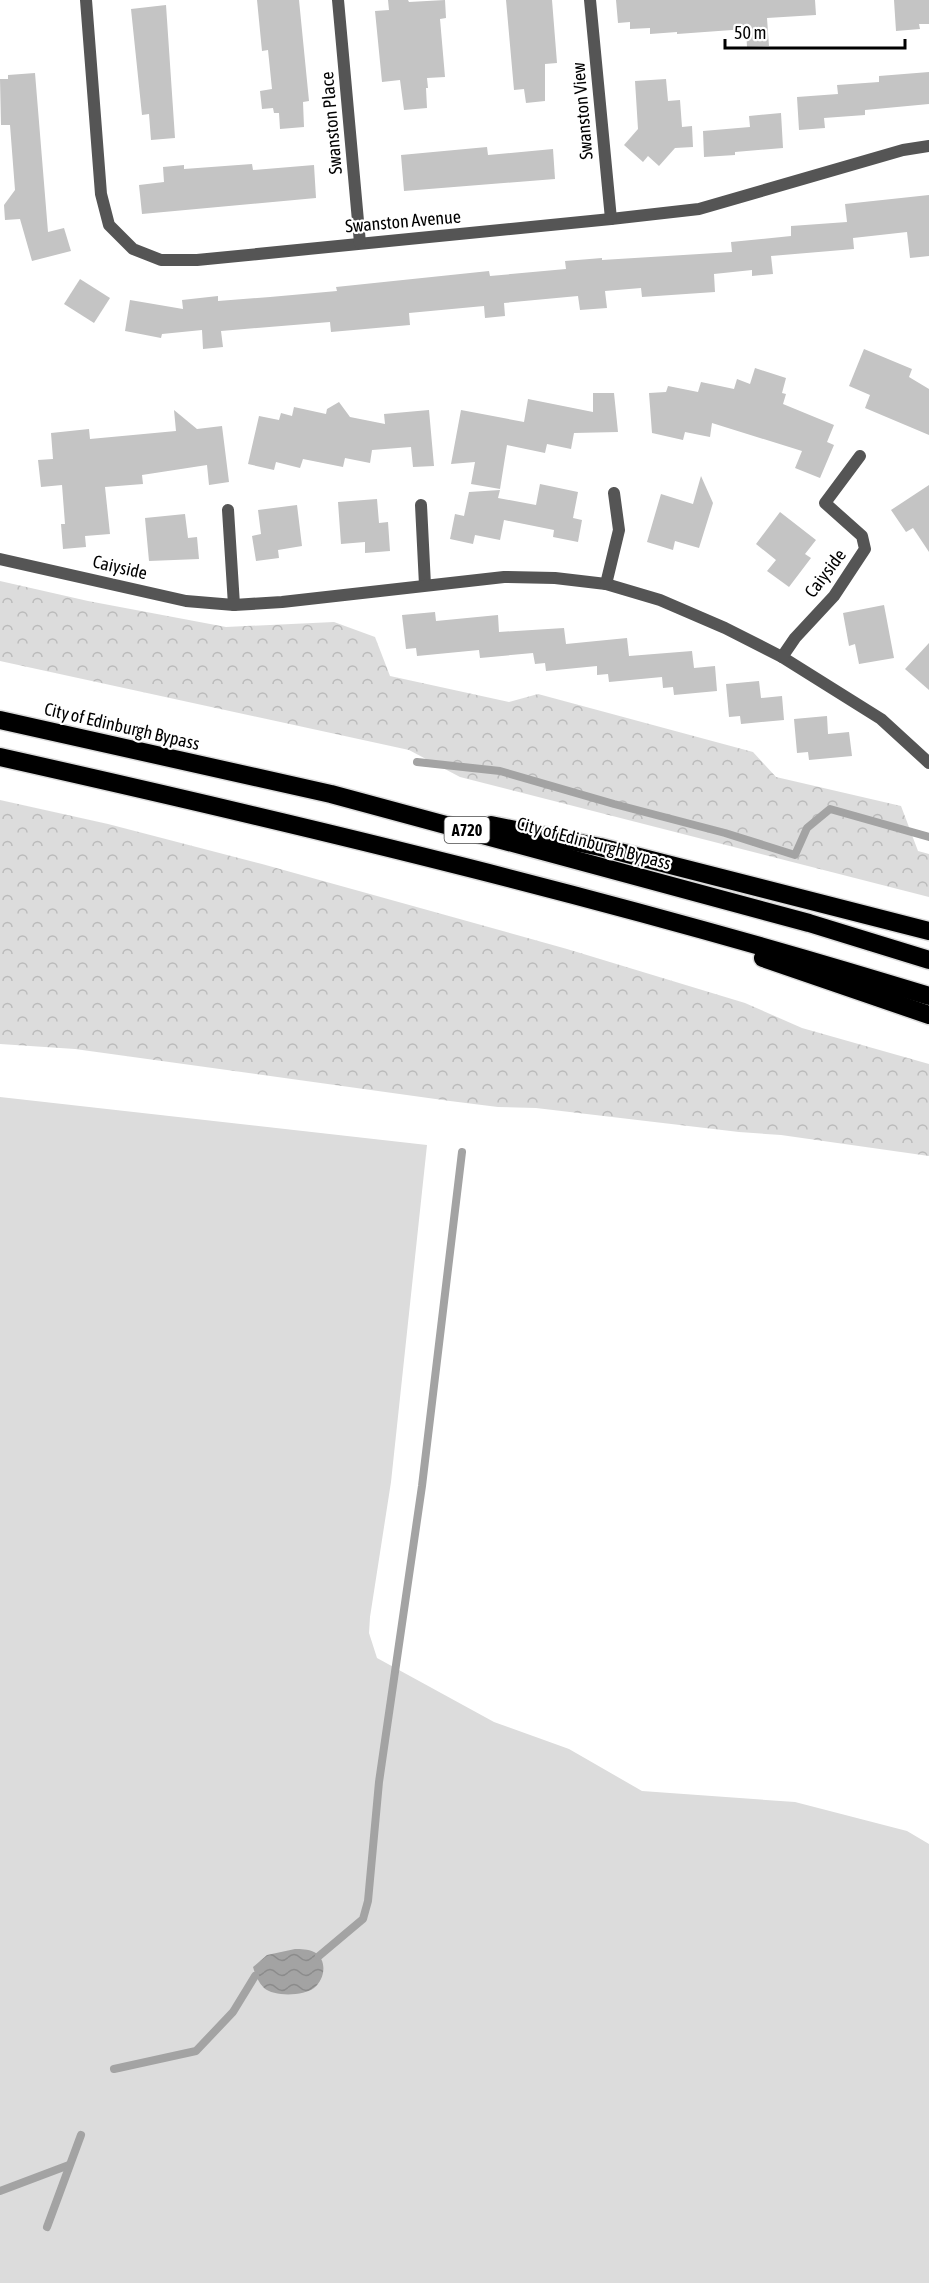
<svg xmlns="http://www.w3.org/2000/svg" width="929" height="2283" font-family="'Asap Condensed',sans-serif">
<style>
.grass{fill:#dcdcdc}
.forest{fill:url(#forest-crowns)}
.water{fill:url(#water-waves)}
.lines{fill:none;stroke-linecap:round;stroke-linejoin:round}
.stream{stroke:#a3a3a3;stroke-width:8}
.building{fill:#c4c4c4}
.highway-casing{stroke:#dbdbdb;stroke-width:21}
.street{stroke:#555;stroke-width:12}
.highway{stroke:#000;stroke-width:18}
.labels{text-anchor:middle;dominant-baseline:central;stroke-width:4.5;stroke-linejoin:round;paint-order:stroke}
.shield{fill:#fff;stroke:#4c4c4c;stroke-width:1.5}
.shield-label{font-size:16px;font-weight:bold;fill:#000}
.street-label{font-size:18px;fill:#000;stroke:#fff}
</style>
<defs>
<pattern id="forest-crowns" width="20" height="18" patternUnits="userSpaceOnUse" patternTransform="scale(1.5)"><rect width="20" height="18" fill="#dcdcdc"/><path d="M2 6a3 3 0 1 1 6 0M12 15a3 3 0 1 1 6 0" fill="none" stroke="#bbb"/></pattern>
<pattern id="water-waves" width="16" height="10" patternUnits="userSpaceOnUse" patternTransform="scale(1.5)"><rect width="16" height="10" fill="#a3a3a3"/><path d="M0 5q4-4 8 0t8 0" fill="none" stroke="#8b8b8b"/></pattern>
</defs>
<rect width="100%" height="100%" fill="#fff"/>
<!-- grass -->
<path class="grass" d="M 0,1097 L 427,1145 L 391,1482 L 370,1617 L 369,1633 L 377,1658 L 494,1722 L 569,1749 L 642,1791 L 795,1802 L 907,1831 L 929,1844 L 929,2283 L 0,2283 Z"/>
<!-- forest -->
<g class="forest">
<path d="M 0,581 L 88,601 L 226,627 L 334,622 L 375,637 L 390,676 L 509,702 L 538,694 L 753,752 L 776,777 L 901,806 L 918,851 L 929,854 L 929,897 L 460,777 L 409,750 L 0,661 Z"/>
<path d="M 0,800 L 108,824 L 262,864 L 567,949 L 745,1003 L 802,1028 L 929,1064 L 929,1156 L 781,1135 L 739,1132 L 536,1108 L 498,1107 L 450,1101 L 75,1049 L 0,1044 Z"/>
</g>
<!-- water -->
<path class="water" d="M 295,1949 C 301,1949 308,1949 314,1952 C 328,1959 325,1980 314,1988 C 304,1996 274,1997 264,1988 C 258,1982 255,1974 253,1967 L 267,1955 Z"/>
<g class="lines">
<!-- stream -->
<g class="stream">
<path d="M 417,762 L 500,771 L 614,804 L 725,833 L 795,855 L 807,828 L 830,809 L 929,837"/>
<path d="M 319,1956 L 363,1919 L 368,1901 L 379,1782 L 422,1486 L 462,1152"/>
<path d="M 114,2069 L 196,2051 L 233,2012 L 255,1976"/>
<path d="M 0,2191 L 69,2165"/>
<path d="M 47,2227 L 81,2135"/>
</g>
</g>
<!-- building -->
<g class="building">
<path d="M 257,0 L 299,0 L 309,101 L 303,102 L 304,127 L 280,129 L 279,113 L 274,113 L 273,108 L 262,109 L 260,91 L 272,89 L 268,50 L 262,51 Z"/>
<path d="M 388,0 L 408,0 L 409,2 L 445,0 L 446,18 L 440,19 L 445,77 L 427,78 L 428,88 L 426,88 L 427,108 L 404,110 L 400,80 L 382,82 L 375,11 L 389,10 Z"/>
<path d="M 506,0 L 552,0 L 557,63 L 545,64 L 545,101 L 526,103 L 524,89 L 514,90 Z"/>
<path d="M 616,0 L 815,0 L 816,15 L 767,18 L 769,46 L 747,47 L 746,29 L 677,34 L 677,32 L 650,34 L 650,28 L 630,29 L 630,22 L 618,23 Z"/>
<path d="M 894,0 L 929,0 L 929,24 L 919,24 L 920,29 L 896,31 Z"/>
<path d="M 166,5 L 175,138 L 151,140 L 149,114 L 142,115 L 131,9 Z"/>
<path d="M 929,72 L 929,104 L 865,110 L 865,115 L 824,118 L 825,128 L 799,130 L 797,97 L 838,94 L 837,85 L 879,82 L 879,76 Z"/>
<path d="M 35,73 L 48,232 L 64,228 L 71,251 L 32,261 L 20,219 L 5,220 L 4,205 L 15,190 L 10,125 L 1,125 L 0,79 L 8,79 L 8,75 Z"/>
<path d="M 666,79 L 668,101 L 680,100 L 682,127 L 692,126 L 693,147 L 675,148 L 659,166 L 648,156 L 643,162 L 624,145 L 638,129 L 635,81 Z"/>
<path d="M 781,113 L 783,148 L 735,152 L 735,155 L 704,157 L 703,131 L 750,127 L 749,116 Z"/>
<path d="M 487,147 L 488,155 L 553,149 L 555,179 L 404,191 L 401,155 Z"/>
<path d="M 252,164 L 253,170 L 314,165 L 316,198 L 142,214 L 139,185 L 164,182 L 163,167 L 184,165 L 184,169 Z"/>
<path d="M 929,195 L 929,256 L 910,258 L 907,232 L 853,238 L 854,249 L 771,256 L 773,274 L 752,276 L 752,270 L 714,274 L 715,292 L 642,297 L 641,288 L 605,291 L 607,308 L 580,310 L 578,296 L 504,303 L 505,316 L 485,318 L 484,306 L 409,313 L 410,325 L 331,332 L 330,322 L 221,331 L 223,347 L 203,349 L 202,330 L 162,334 L 161,338 L 125,331 L 130,300 L 183,309 L 182,300 L 218,296 L 218,301 L 270,297 L 337,291 L 336,287 L 489,271 L 490,276 L 566,269 L 565,261 L 602,258 L 602,260 L 732,252 L 731,242 L 791,236 L 791,226 L 847,222 L 845,204 Z"/>
<path d="M 80,279 L 110,298 L 94,323 L 64,304 Z"/>
<path d="M 864,349 L 912,369 L 909,377 L 929,389 L 929,435 L 865,408 L 870,395 L 849,386 Z"/>
<path d="M 755,368 L 786,378 L 782,393 L 786,394 L 783,404 L 834,425 L 827,442 L 834,445 L 820,478 L 795,468 L 802,451 L 712,423 L 710,437 L 685,432 L 683,440 L 652,433 L 649,393 L 666,392 L 668,386 L 698,392 L 701,382 L 734,389 L 737,379 L 750,384 Z"/>
<path d="M 593,393 L 614,393 L 618,432 L 574,433 L 571,449 L 547,444 L 545,453 L 507,445 L 500,489 L 471,484 L 475,462 L 451,464 L 461,410 L 524,422 L 528,399 L 593,412 Z"/>
<path d="M 339,402 L 350,417 L 385,424 L 384,414 L 429,410 L 434,466 L 413,467 L 411,447 L 372,450 L 370,463 L 345,458 L 343,467 L 303,459 L 300,468 L 276,462 L 274,470 L 248,464 L 259,416 L 279,420 L 281,413 L 292,416 L 294,407 L 326,414 L 327,409 Z"/>
<path d="M 174,410 L 197,429 L 222,426 L 229,482 L 209,485 L 207,465 L 142,475 L 143,484 L 105,487 L 110,534 L 85,536 L 86,547 L 63,549 L 61,524 L 65,524 L 62,485 L 41,487 L 38,460 L 53,459 L 51,433 L 89,429 L 90,439 L 176,431 Z"/>
<path d="M 701,476 L 713,503 L 699,548 L 675,541 L 673,550 L 647,542 L 661,494 L 693,504 Z"/>
<path d="M 540,484 L 578,492 L 573,518 L 582,520 L 578,542 L 553,537 L 554,530 L 504,520 L 500,540 L 475,535 L 473,544 L 450,539 L 455,514 L 464,516 L 469,492 L 500,490 L 498,498 L 536,505 Z"/>
<path d="M 929,485 L 929,552 L 913,528 L 906,532 L 891,510 Z"/>
<path d="M 377,499 L 379,523 L 388,522 L 390,551 L 365,553 L 365,542 L 341,544 L 338,502 Z"/>
<path d="M 297,505 L 302,546 L 278,550 L 279,558 L 256,561 L 252,536 L 261,534 L 258,510 Z"/>
<path d="M 780,512 L 816,540 L 805,554 L 811,558 L 789,587 L 767,571 L 776,560 L 756,544 Z"/>
<path d="M 185,514 L 188,538 L 197,537 L 199,559 L 149,561 L 145,518 Z"/>
<path d="M 884,605 L 894,658 L 859,664 L 855,644 L 849,646 L 843,613 Z"/>
<path d="M 435,612 L 436,621 L 498,615 L 499,632 L 564,628 L 566,644 L 627,638 L 629,656 L 692,651 L 694,668 L 715,666 L 717,691 L 674,695 L 673,687 L 663,688 L 662,677 L 609,682 L 608,674 L 597,675 L 597,666 L 546,671 L 545,663 L 535,664 L 533,653 L 480,658 L 479,650 L 417,656 L 416,648 L 406,649 L 402,615 Z"/>
<path d="M 929,643 L 929,690 L 905,669 Z"/>
<path d="M 759,681 L 761,698 L 782,696 L 784,720 L 741,724 L 740,716 L 729,717 L 726,684 Z"/>
<path d="M 827,716 L 828,734 L 849,732 L 852,756 L 809,760 L 808,752 L 797,753 L 794,719 Z"/>
</g>
<g class="lines">
<defs>
<g id="highway">
<path d="M 0,720 L 331,794 L 809,923 L 929,960"/>
<path d="M 0,757 C 312,827 624,902 929,996"/>
<path d="M 491,825 L 600,847 L 929,931"/>
<path d="M 763,958 L 929,1015"/>
</g>
</defs>
<!-- highway casing -->
<use href="#highway" class="highway-casing"/>
<!-- street -->
<g class="street">
<path d="M 86,0 L 101,194 L 109,225 L 133,249 L 161,260 L 197,260 L 611,219 L 699,209 L 903,150 L 929,146"/>
<path d="M 338,0 L 360,243"/>
<path d="M 590,0 L 611,219"/>
<path d="M 421,505 L 425,585"/>
<path d="M 228,510 L 234,605"/>
<path d="M 0,559 L 186,601 L 234,605 L 282,602 L 504,577 L 555,578 L 606,584 L 660,600 L 725,628 L 782,657 L 881,719 L 929,763"/>
<path d="M 606,584 L 619,530 L 614,493"/>
<path d="M 782,657 L 795,638 L 834,596 L 865,549 L 862,536 L 825,503 L 860,456"/>
</g>
<!-- highway -->
<use href="#highway" class="highway"/>
</g>
<g class="labels">
<!-- shield labels -->
<rect class="shield" x="444.5" y="817" width="45" height="26" rx="4.5"/>
<g class="shield-label">
<text x="467" y="830">A720</text>
</g>
<!-- street labels -->
<g class="street-label">
<text transform="translate(582 111) rotate(-95)">Swanston View</text>
<text transform="translate(331 123) rotate(-95)">Swanston Place</text>
<text transform="translate(403 221) rotate(-5)">Swanston Avenue</text>
<text transform="translate(120 567) rotate(13)">Caiyside</text>
<text transform="translate(825 573) rotate(-53)">Caiyside</text>
<text transform="translate(122 726) rotate(13)">City of Edinburgh Bypass</text>
<text transform="translate(594 843) rotate(15)">City of Edinburgh Bypass</text>
</g>
</g>
<!-- scale -->
<path d="M725 39v9h180v-9" fill="none" stroke="#000000" stroke-width="3"/>
<text x="734" y="39" font-size="18" fill="#000000" stroke="#ffffff" stroke-width="4.5" paint-order="stroke">50 m</text>
</svg>
